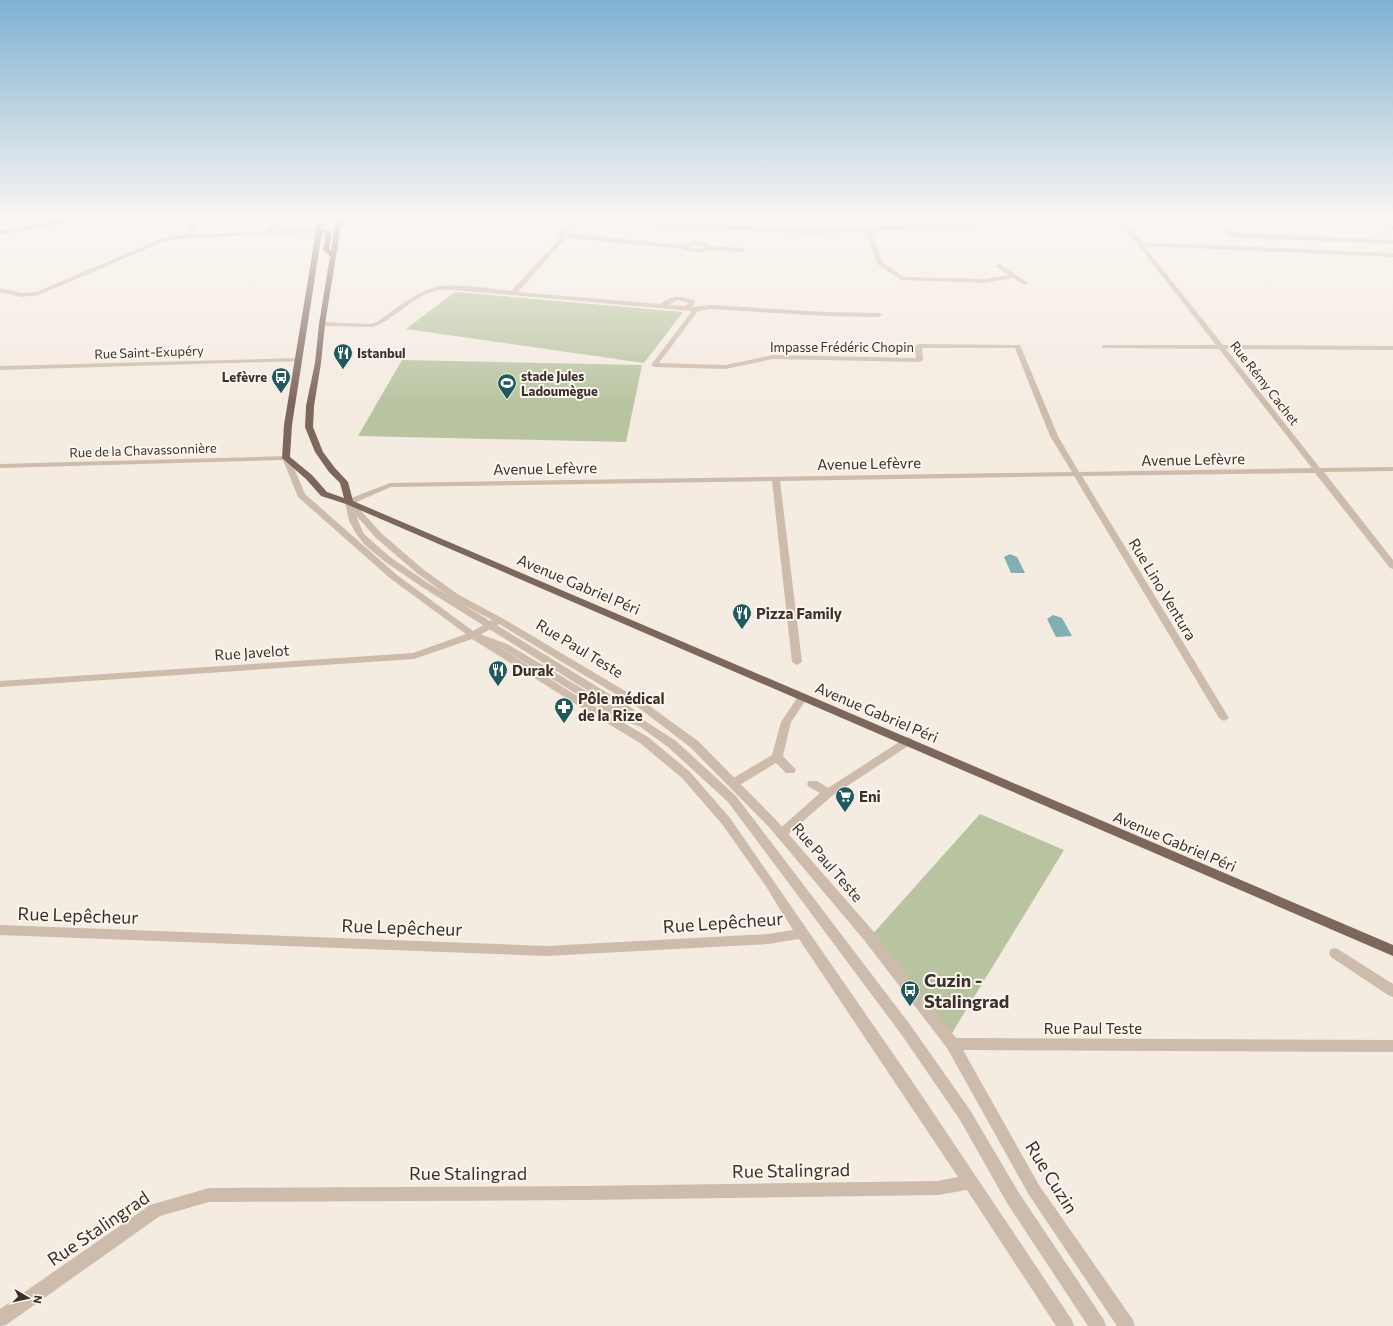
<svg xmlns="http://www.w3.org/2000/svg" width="1393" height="1326" font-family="Commissioner,sans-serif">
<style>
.green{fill:#b8c4a0}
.water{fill:#7fb0b2}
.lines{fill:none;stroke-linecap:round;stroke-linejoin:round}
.stream{stroke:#7fb0b2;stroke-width:3.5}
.lane{fill:#cdbbac;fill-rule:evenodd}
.street{fill:#cdbbac;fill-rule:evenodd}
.primary{fill:#7d675c;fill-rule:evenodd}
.labels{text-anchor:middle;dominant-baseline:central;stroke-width:4;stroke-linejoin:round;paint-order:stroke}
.far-street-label{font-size:13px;fill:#3b302b;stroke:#fbf5ee}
.far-poi-label{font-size:13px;font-weight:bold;fill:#3b302b;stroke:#fbf5ee;text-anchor:start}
.street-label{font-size:15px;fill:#3b302b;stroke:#fbf5ee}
.poi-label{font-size:15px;font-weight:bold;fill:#3b302b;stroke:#fbf5ee;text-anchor:start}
.near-street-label{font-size:18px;fill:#3b302b;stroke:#fbf5ee}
.near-poi-label{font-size:18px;font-weight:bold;fill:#3b302b;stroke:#fbf5ee;text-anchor:start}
</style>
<rect width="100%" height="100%" fill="#f4ebe1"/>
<!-- green -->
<g class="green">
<path d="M 455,292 L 683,312 L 644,363 L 406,329 Z"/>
<path d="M 402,360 L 642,365 L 626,442 L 358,436 Z"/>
<path d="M 980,814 L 1064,850 L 952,1033 L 870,937 Z"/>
</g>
<!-- water -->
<g class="water">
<path d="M 1010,554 L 1017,557 L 1025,573 L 1011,573 L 1004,557 Z"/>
<path d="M 1053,615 L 1062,618 L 1072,636 L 1056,637 L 1047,619 Z"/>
</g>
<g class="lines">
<!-- stream -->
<path class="stream" d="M 0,233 L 75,219"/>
<!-- lane -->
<g class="lane">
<path d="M 1381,219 L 1387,219 L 1393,226 L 1393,231 Z"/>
<path d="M 1221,222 L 1225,222 L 1233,233 L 1393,240 L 1393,244 L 1231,237 L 1229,236 L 1220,223 Z"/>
<path d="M 346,500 L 349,500 L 353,502 L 358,521 L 364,534 L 390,557 L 428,583 L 632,708 L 645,721 L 676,741 L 736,796 L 911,1026 L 970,1110 L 1019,1193 L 1104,1320 L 1106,1326 L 1088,1326 L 1007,1203 L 960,1120 L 901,1034 L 728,802 L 668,747 L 639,726 L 618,719 L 501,648 L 474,638 L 472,636 L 477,633 L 507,644 L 627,715 L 422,587 L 384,561 L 365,545 L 357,535 L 349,521 L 345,502 Z"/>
<path d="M 803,694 L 808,697 L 791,722 L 783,756 L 796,770 L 794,773 L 786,773 L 776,763 L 738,786 L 730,786 L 728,783 L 730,780 L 772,755 L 781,722 L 799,695 Z"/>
<path d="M 907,737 L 911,738 L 912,741 L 911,744 L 832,796 L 785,837 L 781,838 L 777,837 L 775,834 L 777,831 L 820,793 L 809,787 L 807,784 L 809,781 L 817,781 L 828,788 Z"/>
</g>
<!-- street -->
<g class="street">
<path d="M 192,219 L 198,219 L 191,235 L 267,231 L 272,219 L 278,219 L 273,231 L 320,228 L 323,230 L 320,232 L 175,239 L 163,242 L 39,295 L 21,297 L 0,292 L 0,288 L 21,293 L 36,292 L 159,240 L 175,235 L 186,235 Z"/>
<path d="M 572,219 L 601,219 L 812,230 L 1040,219 L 1070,219 L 1067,221 L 871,231 L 882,262 L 904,277 L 984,279 L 1009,275 L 997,267 L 996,266 L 999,264 L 1027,282 L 1028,283 L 1025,285 L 1013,278 L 984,283 L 901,280 L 877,264 L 866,231 L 812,234 L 576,221 L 564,233 L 684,245 C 692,240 700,242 709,244 L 711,246 L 743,248 L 746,250 L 743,252 L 709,250 L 699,253 L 684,250 L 683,249 L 566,238 L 518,292 L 661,304 C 671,294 682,297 694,300 L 695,303 L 692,307 L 711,305 L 825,312 L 879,313 L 882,315 L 879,317 L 825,316 L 711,309 L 698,311 L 659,363 L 725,365 L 773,355 L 916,358 L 915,346 L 918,344 L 1020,345 L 1058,436 L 1079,472 L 1312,468 L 1219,349 L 1102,348 L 1102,346 L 1104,345 L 1216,345 L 1138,245 L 1117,221 L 1112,219 L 1121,219 L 1142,242 L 1393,253 L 1393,257 L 1144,246 L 1223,345 L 1393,346 L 1393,350 L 1226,349 L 1320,468 L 1393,467 L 1393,471 L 1324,472 L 1393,560 L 1393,569 L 1390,568 L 1315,473 L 1082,476 L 1229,718 L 1224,721 L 1219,718 L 1074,476 L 780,481 L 802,662 L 797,665 L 792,662 L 772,481 L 391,487 L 354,503 L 382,534 L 424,570 L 459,595 L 502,618 L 647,704 L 698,741 L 777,821 L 874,932 L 956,1038 L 1393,1040 L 1393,1052 L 963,1050 L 1039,1185 L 1133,1320 L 1135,1326 L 1117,1326 L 1029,1195 L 947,1048 L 864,940 L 769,827 L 690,747 L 639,708 L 499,624 L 480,635 L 582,699 L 648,737 L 690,772 L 730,818 L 912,1081 L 1072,1320 L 1074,1326 L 1056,1326 L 967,1190 L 938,1195 L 582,1200 L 209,1202 L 160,1216 L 6,1325 L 0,1326 L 0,1309 L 150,1205 L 209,1188 L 582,1186 L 938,1181 L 958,1177 L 799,939 L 768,944 L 546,956 L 0,935 L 0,925 L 546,946 L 768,934 L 793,930 L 765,885 L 722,824 L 682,778 L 640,743 L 574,703 L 472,639 L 414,659 L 0,687 L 0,681 L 413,653 L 466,634 L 391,579 L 298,497 L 283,460 L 0,468 L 0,464 L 289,456 L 305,494 L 397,575 L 473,631 L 492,620 L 453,599 L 418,574 L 376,538 L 346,504 L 345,502 L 346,500 L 390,483 L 1072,472 L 1050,436 L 1015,348 L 922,348 L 923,360 L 920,362 L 773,359 L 725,369 L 654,367 L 651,365 L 692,311 L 454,290 C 448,290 441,289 435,291 C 413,296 395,319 373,327 L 322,326 L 319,324 L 322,322 L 370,324 L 377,322 C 394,310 412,295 432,288 C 449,282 492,289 511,291 L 561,237 L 557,234 ZM 692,245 L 706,247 L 699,249 L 688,248 ZM 678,300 L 689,303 L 685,306 L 668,305 Z"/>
<path d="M 299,358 L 302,360 L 301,361 L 0,370 L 0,366 Z"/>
<path d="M 1336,948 L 1393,984 L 1393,997 L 1388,995 L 1331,957 L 1329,953 L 1331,949 Z"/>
</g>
<!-- primary -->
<path class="primary" d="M 318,219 L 324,219 L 322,229 L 332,233 L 329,249 L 331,251 L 336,219 L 342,219 L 325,324 L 321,363 L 314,406 L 313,427 L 323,452 L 335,468 L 348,482 L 353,501 L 1393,945 L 1393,956 L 346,504 L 321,496 L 306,479 L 282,458 L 284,425 ZM 322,232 L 326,234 L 323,250 L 330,256 L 319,324 L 315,363 L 306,406 L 305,427 L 315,452 L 329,472 L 340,483 L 344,498 L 327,492 L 312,475 L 290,457 L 292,425 Z"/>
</g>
<!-- sky -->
<linearGradient id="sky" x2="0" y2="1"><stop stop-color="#7eb2d2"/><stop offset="0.54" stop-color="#faf6f2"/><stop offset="1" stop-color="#faf6f2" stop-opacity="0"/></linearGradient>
<rect width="1393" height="404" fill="url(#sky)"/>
<!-- icons -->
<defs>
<symbol id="restaurant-pin" viewBox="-11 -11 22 30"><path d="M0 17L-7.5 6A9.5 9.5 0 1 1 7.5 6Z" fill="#1f5a5e" stroke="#fbf5ee"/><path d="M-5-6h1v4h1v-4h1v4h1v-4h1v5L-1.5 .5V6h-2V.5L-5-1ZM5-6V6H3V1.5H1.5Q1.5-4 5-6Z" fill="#fff"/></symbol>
<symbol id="bus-pin" viewBox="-11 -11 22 30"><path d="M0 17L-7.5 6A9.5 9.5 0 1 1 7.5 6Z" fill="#1f5a5e" stroke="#fbf5ee"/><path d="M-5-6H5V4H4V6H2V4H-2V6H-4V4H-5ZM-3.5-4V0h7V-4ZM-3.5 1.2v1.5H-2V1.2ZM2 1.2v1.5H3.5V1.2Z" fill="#fff"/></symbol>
<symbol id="stadium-pin" viewBox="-11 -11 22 30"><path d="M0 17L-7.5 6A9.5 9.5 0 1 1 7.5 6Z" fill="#1f5a5e" stroke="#fbf5ee"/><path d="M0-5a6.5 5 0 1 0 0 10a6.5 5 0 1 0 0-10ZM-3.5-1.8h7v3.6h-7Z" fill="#fff"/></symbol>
<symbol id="pharmacy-pin" viewBox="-11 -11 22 30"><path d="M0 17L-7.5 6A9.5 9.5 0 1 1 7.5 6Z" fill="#1f5a5e" stroke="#fbf5ee"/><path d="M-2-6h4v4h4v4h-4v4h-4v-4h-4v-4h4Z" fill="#fff"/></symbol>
<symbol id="supermarket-pin" viewBox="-11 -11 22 30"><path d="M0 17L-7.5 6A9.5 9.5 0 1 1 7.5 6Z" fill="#1f5a5e" stroke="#fbf5ee"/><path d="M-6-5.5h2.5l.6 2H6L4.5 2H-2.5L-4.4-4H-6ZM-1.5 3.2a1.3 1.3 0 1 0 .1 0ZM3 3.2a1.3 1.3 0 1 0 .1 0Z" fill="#fff"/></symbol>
</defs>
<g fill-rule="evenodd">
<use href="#restaurant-pin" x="332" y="342" width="22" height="30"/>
<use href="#bus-pin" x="270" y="366" width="22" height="30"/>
<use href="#stadium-pin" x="496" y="372" width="22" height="30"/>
<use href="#restaurant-pin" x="731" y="602" width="22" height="30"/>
<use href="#restaurant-pin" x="487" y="659" width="22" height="30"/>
<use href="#pharmacy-pin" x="553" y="696" width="22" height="30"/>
<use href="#supermarket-pin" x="834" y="785" width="22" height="30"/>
<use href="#bus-pin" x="899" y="979" width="22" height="30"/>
</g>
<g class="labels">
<!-- far-street labels -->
<g class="far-street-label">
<text x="842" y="347">Impasse Frédéric Chopin</text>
<text transform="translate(149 352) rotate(-2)">Rue Saint-Exupéry</text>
<text transform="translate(1265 383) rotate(52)">Rue Rémy Cachet</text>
<text transform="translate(143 450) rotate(-2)">Rue de la Chavassonnière</text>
</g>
<!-- far-poi labels -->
<g class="far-poi-label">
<text x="357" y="353">Istanbul</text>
<text x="521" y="376">stade Jules<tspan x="521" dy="15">Ladoumègue</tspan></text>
<text x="267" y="377" text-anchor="end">Lefèvre</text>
</g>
<!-- street labels -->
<g class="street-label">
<text transform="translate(1193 459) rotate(-1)">Avenue Lefèvre</text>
<text transform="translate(869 463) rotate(-1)">Avenue Lefèvre</text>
<text transform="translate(545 468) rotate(-1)">Avenue Lefèvre</text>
<text transform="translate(579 584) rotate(23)">Avenue Gabriel Péri</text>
<text transform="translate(1163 589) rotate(59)">Rue Lino Ventura</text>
<text transform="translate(580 648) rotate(31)">Rue Paul Teste</text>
<text transform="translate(252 652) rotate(-4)">Rue Javelot</text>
<text transform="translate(877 712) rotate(23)">Avenue Gabriel Péri</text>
<text transform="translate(1175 841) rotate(23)">Avenue Gabriel Péri</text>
<text transform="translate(828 862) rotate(49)">Rue Paul Teste</text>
<text x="1093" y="1028">Rue Paul Teste</text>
</g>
<!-- poi labels -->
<g class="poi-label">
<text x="756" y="613">Pizza Family</text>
<text x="512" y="670">Durak</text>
<text x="578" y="698">Pôle médical<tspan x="578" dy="17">de la Rize</tspan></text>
<text x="859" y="796">Eni</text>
</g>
<!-- near-street labels -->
<g class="near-street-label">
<text transform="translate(78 915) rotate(2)">Rue Lepêcheur</text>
<text transform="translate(723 922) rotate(-4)">Rue Lepêcheur</text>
<text transform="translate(402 927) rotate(2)">Rue Lepêcheur</text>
<text transform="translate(791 1170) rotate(-1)">Rue Stalingrad</text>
<text x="468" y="1173">Rue Stalingrad</text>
<text transform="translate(1052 1177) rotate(58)">Rue Cuzin</text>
<text transform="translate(98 1228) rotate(-34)">Rue Stalingrad</text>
</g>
<!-- near-poi labels -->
<g class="near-poi-label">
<text x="924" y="980">Cuzin -<tspan x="924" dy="21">Stalingrad</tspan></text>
</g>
</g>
<!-- north arrow -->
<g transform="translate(28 1298) rotate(99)" stroke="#fbf5ee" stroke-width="3" paint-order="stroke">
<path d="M0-3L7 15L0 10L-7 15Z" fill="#3b302b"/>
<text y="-6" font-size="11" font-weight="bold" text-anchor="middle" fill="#3b302b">N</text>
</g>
</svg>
